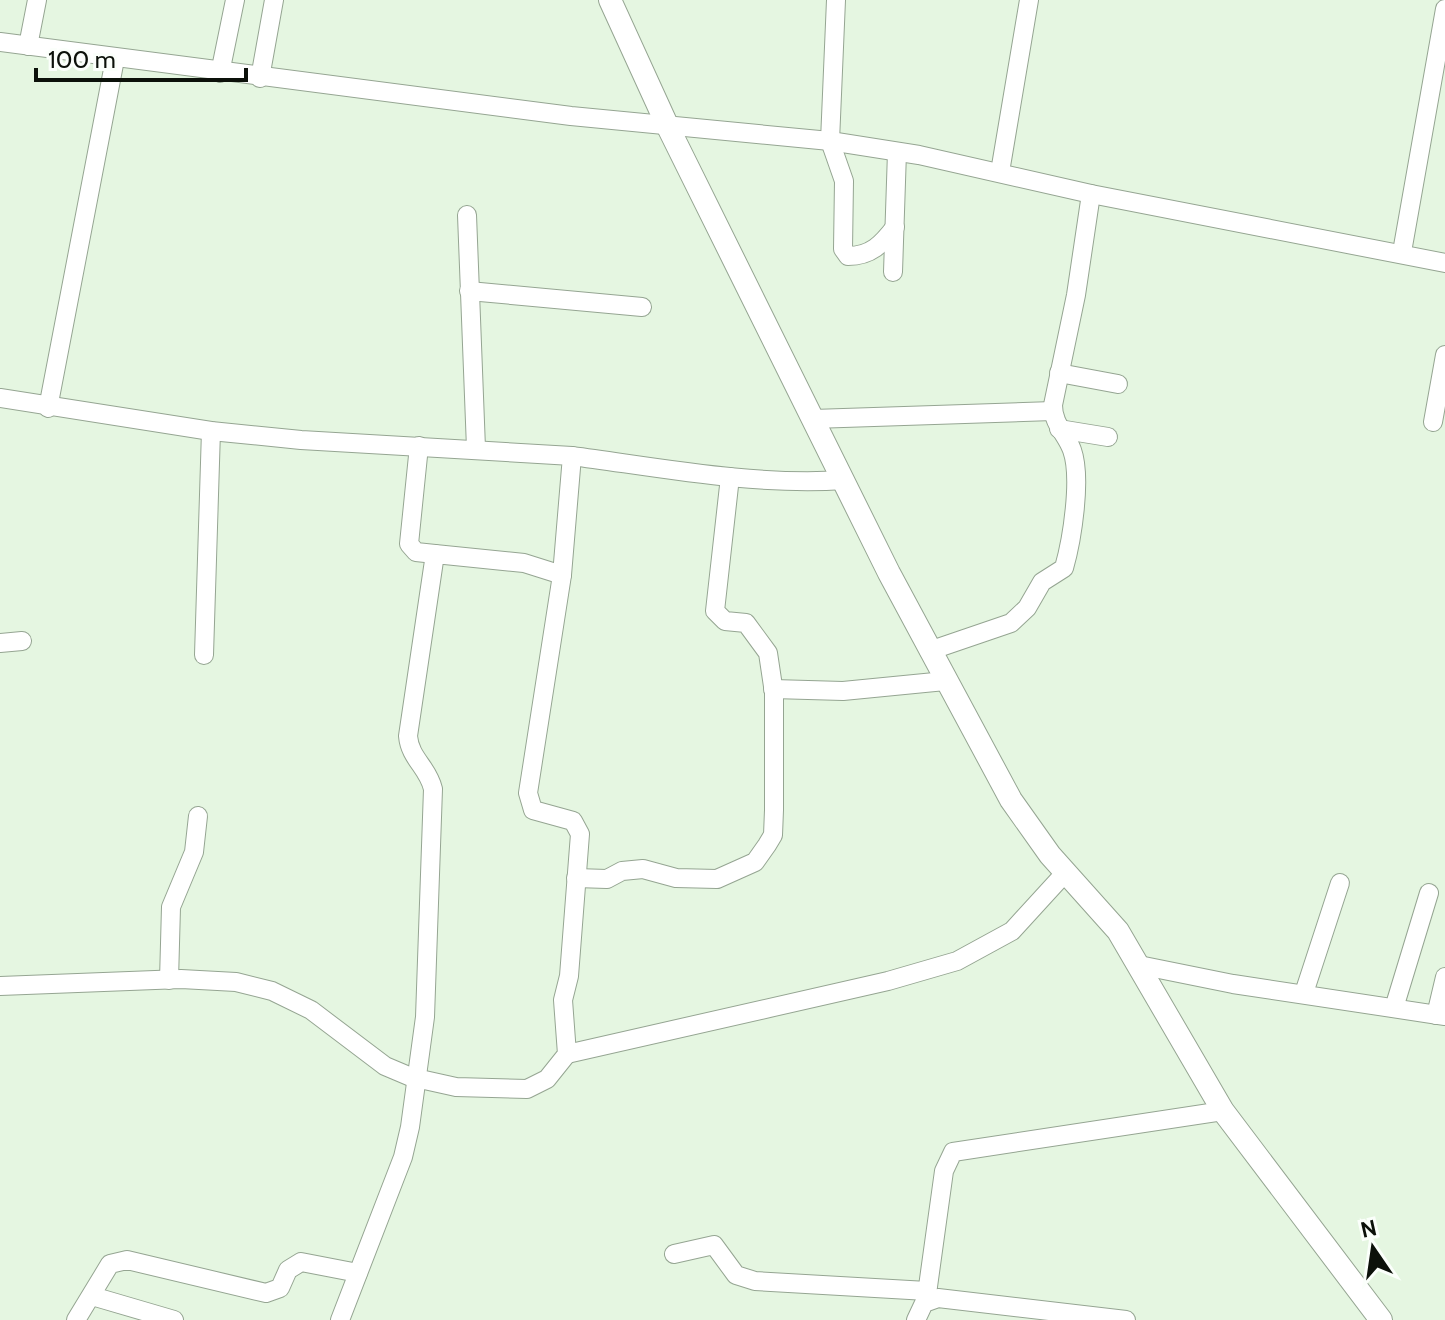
<svg xmlns="http://www.w3.org/2000/svg" width="1445" height="1320" font-family="Cabin,sans-serif">
<style>
.lines{fill:none;stroke-linecap:round;stroke-linejoin:round}
.minor-casing{stroke:#95a592;stroke-width:20}
.major-casing{stroke:#95a592;stroke-width:24}
.minor{stroke:#fff;stroke-width:18}
.major{stroke:#fff;stroke-width:22}
</style>
<rect width="100%" height="100%" fill="#e5f6e1"/>
<g class="lines">
<defs>
<g id="minor">
<path d="M 836,0 L 830,141 L 844,181 L 843,249 L 848,256 C 871,256 882,244 895,227"/>
<path d="M 0,42 L 571,116 L 830,141 L 919,155 L 1091,194 L 1445,263"/>
<path d="M 28,46 L 37,0"/>
<path d="M 220,73 L 235,0"/>
<path d="M 260,78 L 274,0"/>
<path d="M 1000,172 L 1029,0"/>
<path d="M 467,215 L 476,448"/>
<path d="M 1402,252 L 1445,9"/>
<path d="M 893,272 L 897,152"/>
<path d="M 469,291 L 642,307"/>
<path d="M 1059,373 L 1118,384"/>
<path d="M 0,398 L 211,431 L 301,440 L 572,456 L 562,575 L 528,793 L 533,810 L 573,821 L 580,834 L 569,976 L 563,1000 L 567,1054 L 547,1079 L 527,1089 L 456,1087 L 411,1077 L 385,1066 L 311,1010 L 272,991 L 236,982 L 181,979 L 0,986"/>
<path d="M 48,408 L 115,59"/>
<path d="M 813,419 L 1053,411"/>
<path d="M 1433,422 L 1445,355"/>
<path d="M 1059,429 L 1108,437"/>
<path d="M 419,446 L 409,544 L 416,552 L 435,554"/>
<path d="M 572,456 C 662,468 754,486 844,480"/>
<path d="M 0,643 L 22,641"/>
<path d="M 929,651 L 1011,623 L 1027,608 L 1042,582 L 1064,568 C 1072,540 1082,478 1072,450 C 1066,433 1053,425 1053,405 L 1076,295 L 1091,194"/>
<path d="M 204,655 L 211,431"/>
<path d="M 773,689 L 843,691 L 945,681"/>
<path d="M 576,878 L 607,879 L 622,871 L 643,869 L 676,878 L 717,879 L 755,862 L 767,845 L 773,835 L 774,810 L 774,693 L 768,653 L 746,623 L 725,621 L 715,611 L 730,477"/>
<path d="M 1139,965 L 1233,984 L 1445,1016"/>
<path d="M 169,980 L 171,907 L 194,852 L 198,816"/>
<path d="M 1304,993 L 1340,883"/>
<path d="M 1394,1008 L 1429,893"/>
<path d="M 1436,1015 L 1445,977"/>
<path d="M 567,1054 L 888,981 L 957,961 L 1012,931 L 1065,873"/>
<path d="M 674,1254 L 714,1245 L 736,1275 L 755,1281 L 927,1291"/>
<path d="M 92,1296 L 174,1320"/>
<path d="M 926,1301 L 944,1171 L 953,1152 L 1223,1111"/>
<path d="M 76,1320 L 110,1264 L 127,1260 L 266,1293 L 280,1288 L 288,1270 L 301,1262 L 358,1273"/>
<path d="M 340,1320 L 403,1157 L 410,1127 L 425,1017 L 433,789 C 428,767 410,759 408,736 L 435,554 L 524,563 L 562,575"/>
<path d="M 916,1320 L 924,1303 L 938,1298 L 1126,1320"/>
</g>
<path id="major" d="M 610,0 L 668,127 L 889,573 L 1011,800 L 1050,855 L 1118,931 L 1223,1111 L 1381,1320"/>
</defs>
<!-- minor casing -->
<use href="#minor" class="minor-casing"/>
<!-- major casing -->
<use href="#major" class="major-casing"/>
<!-- minor -->
<use href="#minor" class="minor"/>
<!-- major -->
<use href="#major" class="major"/>
</g>
<!-- north arrow -->
<g transform="translate(1373 1248) rotate(347)" stroke="#fbfffb" stroke-width="6" paint-order="stroke">
<path d="M0-6L14 30L0 20L-14 30Z" fill="#0c110a"/>
<text y="-12" font-size="22" font-weight="bold" text-anchor="middle" fill="#0c110a">N</text>
</g>
<!-- scale -->
<path d="M36 68v12h210v-12" fill="none" stroke="#0c110a" stroke-width="4"/>
<text x="48" y="68" font-size="24" fill="#0c110a" stroke="#fbfffb" stroke-width="6" paint-order="stroke">100 m</text>
</svg>
